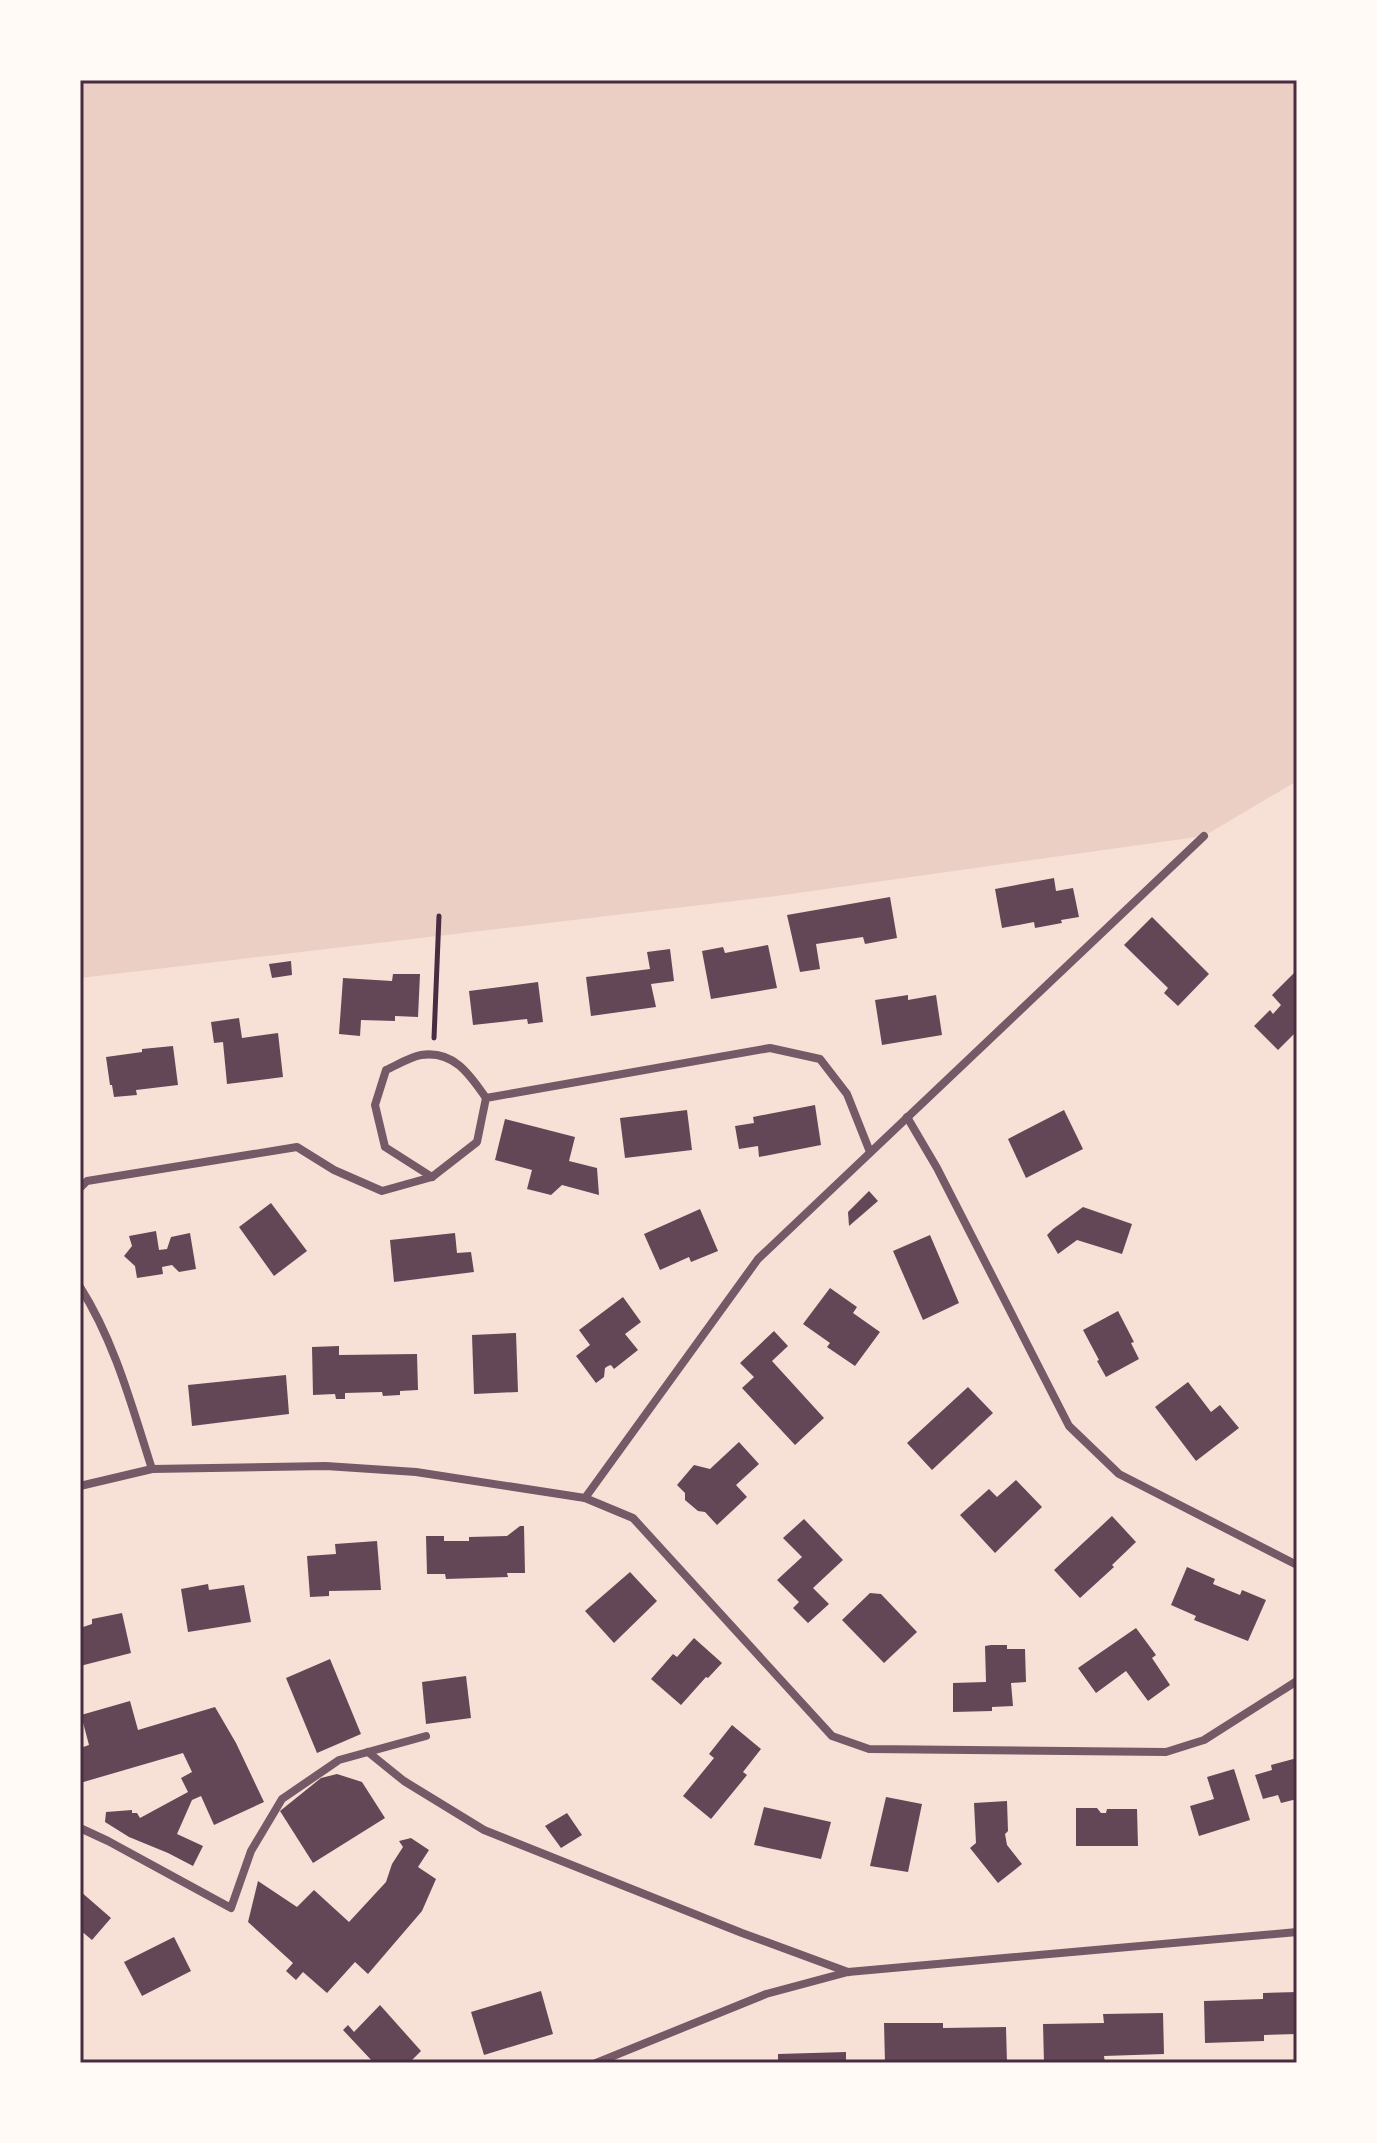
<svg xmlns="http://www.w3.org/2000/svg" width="1377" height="2143" font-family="'Varela Round',sans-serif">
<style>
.green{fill:#ebcfc5}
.building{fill:#644757}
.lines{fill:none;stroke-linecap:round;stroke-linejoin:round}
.path{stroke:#4a2c40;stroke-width:5}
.minor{stroke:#755966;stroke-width:8}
.neatline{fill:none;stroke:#4a2c40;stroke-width:3}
</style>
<rect width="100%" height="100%" fill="#f7e1d7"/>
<!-- green -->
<path class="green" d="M 80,80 L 1297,80 L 1297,781 L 1204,836 L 769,897 L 80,978 Z"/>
<!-- building -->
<g class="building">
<path d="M 1054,878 L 1056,891 L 1073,888 L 1079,917 L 1061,920 L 1062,923 L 1035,928 L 1034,922 L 1002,928 L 995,889 Z"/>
<path d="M 890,897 L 897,938 L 865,944 L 863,937 L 816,944 L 820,969 L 800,972 L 787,915 Z"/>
<path d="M 1152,917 L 1209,974 L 1178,1006 L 1164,993 L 1168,988 L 1124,945 Z"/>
<path d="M 768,945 L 777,988 L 711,999 L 702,951 L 723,947 L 725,953 Z"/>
<path d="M 670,949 L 674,981 L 651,984 L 656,1007 L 591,1016 L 586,977 L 650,969 L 647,952 Z"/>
<path d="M 291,961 L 292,975 L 272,978 L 269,964 Z"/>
<path d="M 1297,970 L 1297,1031 L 1278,1050 L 1254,1026 L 1270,1010 L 1273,1014 L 1281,1005 L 1272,995 Z"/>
<path d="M 393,974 L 420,974 L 418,1017 L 395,1016 L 395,1021 L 361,1020 L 360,1036 L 339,1034 L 343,978 L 392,981 Z"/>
<path d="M 538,982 L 543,1022 L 528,1024 L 527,1019 L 473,1025 L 469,991 Z"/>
<path d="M 908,995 L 908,1000 L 936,995 L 942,1035 L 882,1045 L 875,1000 Z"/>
<path d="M 239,1018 L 242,1038 L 278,1033 L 283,1077 L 227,1084 L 223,1042 L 214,1043 L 211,1022 Z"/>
<path d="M 173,1046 L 178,1085 L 136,1090 L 137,1095 L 114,1097 L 112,1085 L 110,1085 L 106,1057 L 142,1052 L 142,1049 Z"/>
<path d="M 815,1105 L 821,1145 L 759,1157 L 758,1146 L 739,1149 L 735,1126 L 754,1123 L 753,1117 Z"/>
<path d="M 687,1110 L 692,1150 L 625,1158 L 620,1118 Z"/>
<path d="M 1064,1110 L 1083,1149 L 1026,1178 L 1008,1139 Z"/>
<path d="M 505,1119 L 575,1137 L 569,1161 L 597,1168 L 599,1195 L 562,1185 L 551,1195 L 527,1189 L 532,1170 L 495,1160 Z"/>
<path d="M 869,1191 L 878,1201 L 849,1226 L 848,1212 Z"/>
<path d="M 271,1203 L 307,1251 L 274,1276 L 239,1227 Z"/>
<path d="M 1083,1207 L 1132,1224 L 1122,1254 L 1077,1240 L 1058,1254 L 1047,1235 L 1053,1229 Z"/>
<path d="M 700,1209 L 718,1251 L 691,1262 L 689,1257 L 660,1270 L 644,1234 Z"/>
<path d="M 156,1231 L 159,1250 L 167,1249 L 171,1237 L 190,1233 L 196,1269 L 179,1272 L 172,1265 L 162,1267 L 163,1274 L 137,1278 L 135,1266 L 124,1256 L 132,1246 L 129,1236 Z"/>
<path d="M 455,1233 L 457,1253 L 471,1252 L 474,1272 L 394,1282 L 390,1240 Z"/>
<path d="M 930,1235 L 959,1303 L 923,1320 L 893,1251 Z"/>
<path d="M 830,1288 L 857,1307 L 853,1313 L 880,1332 L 855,1366 L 827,1347 L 830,1343 L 803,1324 Z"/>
<path d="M 623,1297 L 641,1322 L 625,1334 L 638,1350 L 614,1369 L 611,1365 L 608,1366 L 605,1368 L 604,1377 L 596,1383 L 576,1356 L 590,1345 L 579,1330 Z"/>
<path d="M 1118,1311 L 1134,1342 L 1131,1343 L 1139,1359 L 1106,1377 L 1097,1361 L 1099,1360 L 1083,1330 Z"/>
<path d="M 774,1331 L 788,1346 L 772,1361 L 824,1418 L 795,1445 L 742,1388 L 754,1377 L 740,1363 Z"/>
<path d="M 516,1333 L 518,1392 L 474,1394 L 472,1335 Z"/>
<path d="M 339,1346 L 339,1355 L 417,1354 L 418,1390 L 400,1391 L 400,1395 L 383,1396 L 382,1392 L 345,1393 L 345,1399 L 336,1399 L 335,1394 L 313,1395 L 312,1347 Z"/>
<path d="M 286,1375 L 289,1414 L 192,1426 L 188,1385 Z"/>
<path d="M 1188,1382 L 1211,1412 L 1220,1405 L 1239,1428 L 1196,1461 L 1155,1407 Z"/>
<path d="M 968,1387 L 993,1413 L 932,1470 L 907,1443 Z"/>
<path d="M 739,1442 L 759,1464 L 736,1485 L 747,1497 L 717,1525 L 705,1512 L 698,1511 L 685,1500 L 685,1493 L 677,1485 L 694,1465 L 710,1469 Z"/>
<path d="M 1016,1480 L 1042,1507 L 995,1553 L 960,1515 L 989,1489 L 997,1497 Z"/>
<path d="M 1112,1516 L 1136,1542 L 1112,1565 L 1114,1567 L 1080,1598 L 1054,1570 Z"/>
<path d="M 804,1519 L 843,1560 L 813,1588 L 829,1604 L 808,1623 L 793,1608 L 799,1602 L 777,1580 L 802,1557 L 783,1538 Z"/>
<path d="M 520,1526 L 524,1526 L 525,1573 L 507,1573 L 508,1577 L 446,1579 L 445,1574 L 427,1574 L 426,1536 L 444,1536 L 444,1541 L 469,1541 L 469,1537 L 507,1536 Z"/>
<path d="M 377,1541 L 381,1590 L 329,1591 L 329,1596 L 310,1597 L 307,1556 L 336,1554 L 335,1544 Z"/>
<path d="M 1187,1567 L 1215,1579 L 1213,1584 L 1240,1595 L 1242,1590 L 1266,1600 L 1248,1641 L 1194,1620 L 1196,1616 L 1171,1605 Z"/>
<path d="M 630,1572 L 657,1601 L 614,1643 L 585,1611 Z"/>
<path d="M 208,1584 L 209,1590 L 244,1585 L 251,1622 L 188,1632 L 181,1589 Z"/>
<path d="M 870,1593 L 881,1594 L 917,1632 L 884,1663 L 842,1620 Z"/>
<path d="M 122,1613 L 131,1653 L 80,1666 L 80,1628 L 92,1624 L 92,1619 Z"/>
<path d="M 1136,1628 L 1156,1655 L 1152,1658 L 1170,1685 L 1148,1701 L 1126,1671 L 1096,1693 L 1078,1668 Z"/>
<path d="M 694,1638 L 722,1663 L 708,1678 L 706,1677 L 681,1705 L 651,1679 L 673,1654 L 677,1657 Z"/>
<path d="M 991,1645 L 1007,1645 L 1007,1649 L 1025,1649 L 1026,1682 L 1011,1683 L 1013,1706 L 992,1707 L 992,1711 L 953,1712 L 953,1683 L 986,1682 L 985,1646 Z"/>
<path d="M 330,1659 L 361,1734 L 317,1753 L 286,1678 Z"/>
<path d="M 466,1676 L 471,1718 L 426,1724 L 422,1682 Z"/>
<path d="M 130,1701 L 138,1730 L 215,1707 L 236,1743 L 264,1802 L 214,1825 L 201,1796 L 192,1800 L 177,1834 L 203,1846 L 193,1866 L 168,1853 L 129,1837 L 105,1822 L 106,1812 L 132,1810 L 132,1813 L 137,1813 L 140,1818 L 188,1792 L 181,1778 L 192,1772 L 183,1753 L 80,1783 L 80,1748 L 89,1745 L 81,1715 Z"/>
<path d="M 732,1725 L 761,1749 L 743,1772 L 747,1775 L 711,1819 L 683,1796 L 714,1758 L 709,1754 Z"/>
<path d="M 1297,1758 L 1297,1799 L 1281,1803 L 1278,1795 L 1263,1799 L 1255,1775 L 1272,1770 L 1271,1765 Z"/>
<path d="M 1234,1769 L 1250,1820 L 1199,1836 L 1190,1806 L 1214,1799 L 1207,1777 Z"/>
<path d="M 337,1774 L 362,1782 L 385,1818 L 313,1863 L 280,1811 L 321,1778 Z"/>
<path d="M 886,1797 L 922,1804 L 908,1872 L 870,1866 Z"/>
<path d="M 1007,1801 L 1008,1831 L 1005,1834 L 1007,1845 L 1022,1864 L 998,1883 L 970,1848 L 976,1843 L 974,1803 Z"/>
<path d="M 764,1807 L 831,1822 L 821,1859 L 754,1845 Z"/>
<path d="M 1076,1808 L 1097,1808 L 1101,1813 L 1106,1813 L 1107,1809 L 1137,1809 L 1138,1846 L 1076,1846 Z"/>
<path d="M 567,1813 L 582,1835 L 561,1848 L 545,1826 Z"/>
<path d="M 411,1838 L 429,1850 L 418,1867 L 436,1879 L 422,1911 L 368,1974 L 355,1962 L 327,1993 L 303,1972 L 296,1980 L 286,1971 L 293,1963 L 248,1922 L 258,1881 L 297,1907 L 314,1890 L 349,1922 L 386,1882 L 392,1864 L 403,1847 L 399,1841 Z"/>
<path d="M 80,1891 L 111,1918 L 92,1940 L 80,1930 Z"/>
<path d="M 174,1937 L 191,1971 L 142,1996 L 124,1962 Z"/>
<path d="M 541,1991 L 553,2034 L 484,2055 L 471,2012 Z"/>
<path d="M 1297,1992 L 1297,2034 L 1264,2035 L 1264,2041 L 1205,2043 L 1204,2001 L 1263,1999 L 1263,1993 Z"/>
<path d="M 380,2005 L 421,2051 L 409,2063 L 374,2063 L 343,2030 L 348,2025 L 354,2032 Z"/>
<path d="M 1163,2013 L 1164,2054 L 1104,2056 L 1105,2063 L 1044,2063 L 1043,2024 L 1104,2023 L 1103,2014 Z"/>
<path d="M 884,2023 L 943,2023 L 943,2028 L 1006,2027 L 1007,2063 L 885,2063 Z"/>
<path d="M 846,2052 L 846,2063 L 778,2063 L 778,2054 Z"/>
</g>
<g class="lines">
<!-- path -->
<path class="path" d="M 434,1038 L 439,916"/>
<!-- minor -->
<g class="minor">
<path d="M 907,1117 L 937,1168 L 1069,1426 L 1119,1474 L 1297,1565"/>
<path d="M 432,1177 L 385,1147 L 375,1105 L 386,1070 C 397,1065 410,1057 421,1055 C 454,1050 470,1075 486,1098"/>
<path d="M 80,1188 L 87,1181 L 297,1147 L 334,1170 L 382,1191 L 432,1177 L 477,1142 L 486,1098 L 770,1048 L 820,1059 L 847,1094 L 870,1152"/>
<path d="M 80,1287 C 115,1342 132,1407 152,1469"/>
<path d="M 80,1486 L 152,1469 L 326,1466 L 416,1472 L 585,1498 L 758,1259 L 1204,836"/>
<path d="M 585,1498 L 633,1518 L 832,1736 L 869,1749 L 1166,1752 L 1204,1740 L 1297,1681"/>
<path d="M 368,1752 L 404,1781 L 484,1830 L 742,1933 L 848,1972"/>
<path d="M 80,1828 L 108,1841 L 231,1908 L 251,1851 L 282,1799 L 339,1760 L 426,1736"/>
<path d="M 596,2063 L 766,1994 L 848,1972 L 1297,1932"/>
</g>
</g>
<!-- border -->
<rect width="1377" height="2143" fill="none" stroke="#fffaf5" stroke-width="164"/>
<rect x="82" y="82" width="1213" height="1979" class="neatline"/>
</svg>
